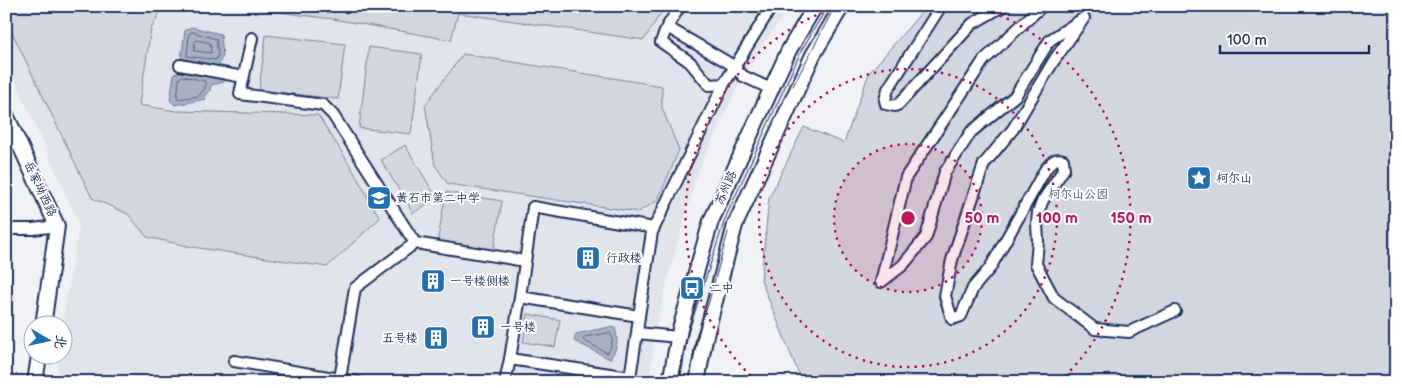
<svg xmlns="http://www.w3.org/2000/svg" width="1402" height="388" font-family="'Balsamiq Sans','LXGW WenKai TC',sans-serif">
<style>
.built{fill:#e1e4ea}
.green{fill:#d2d6df;stroke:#76829e}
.water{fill:#a8b0c2;stroke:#707c9a}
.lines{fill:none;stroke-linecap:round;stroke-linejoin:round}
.shore{stroke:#536386;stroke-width:1}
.minor-casing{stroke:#1b2f5e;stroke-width:14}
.major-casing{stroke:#1b2f5e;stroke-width:18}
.minor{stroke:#fff;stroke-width:10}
.major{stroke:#fff;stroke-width:14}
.tram{stroke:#1b2f5e;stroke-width:1}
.ring{fill:none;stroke:#c2185b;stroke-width:2.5;stroke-dasharray:2.5 5}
.labels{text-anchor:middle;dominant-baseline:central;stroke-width:4;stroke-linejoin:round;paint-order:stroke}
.poi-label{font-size:12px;fill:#1b2f5e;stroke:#fff;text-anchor:start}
.street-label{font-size:12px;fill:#1b2f5e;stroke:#fff}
.park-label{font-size:12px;fill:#49597e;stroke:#fff}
.centre{fill:#c2185b;stroke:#fff;stroke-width:2.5}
.ring-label{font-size:15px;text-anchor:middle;font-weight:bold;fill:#c2185b;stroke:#fff;stroke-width:4;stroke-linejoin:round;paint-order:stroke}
</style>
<rect width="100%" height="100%" fill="#f1f2f5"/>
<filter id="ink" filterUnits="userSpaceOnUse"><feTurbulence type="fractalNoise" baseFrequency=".02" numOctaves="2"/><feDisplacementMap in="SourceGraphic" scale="10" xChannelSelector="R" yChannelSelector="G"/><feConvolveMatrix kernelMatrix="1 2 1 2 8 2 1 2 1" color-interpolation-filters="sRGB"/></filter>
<g filter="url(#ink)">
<!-- built -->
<path class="built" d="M 6,6 L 409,6 L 644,40 L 665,6 L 789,6 L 743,76 L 698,171 L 667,282 L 656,328 L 649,382 L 67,382 L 58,372 L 57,358 L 57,356 L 62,356 L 62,325 L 79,224 L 6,60 Z"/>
<!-- green -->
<g class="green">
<path d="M 6,6 L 163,6 L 151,29 L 139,105 L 176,111 L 318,115 L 350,165 L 380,218 L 327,267 L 192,247 L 147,237 L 128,214 L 92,198 L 6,20 Z"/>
<path d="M 231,6 L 665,6 L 644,40 L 458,13 L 451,40 L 333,19 Z"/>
<path d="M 927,6 L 1396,6 L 1396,382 L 802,382 L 761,280 L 769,198 L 804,127 L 844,143 L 869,73 Z"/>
<path d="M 266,35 L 345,44 L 338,99 L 259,90 Z"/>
<path d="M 369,47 L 422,54 L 411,134 L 359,128 Z"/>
<path d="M 463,54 L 662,86 L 662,108 L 679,150 L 658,200 L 638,212 L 448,184 L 435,165 L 425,105 Z"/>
<path d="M 405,145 L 437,198 L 413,213 L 381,160 Z"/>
<path d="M 446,192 L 502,201 L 493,253 L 437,244 Z"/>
<path d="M 528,314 L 560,320 L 555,347 L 523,342 Z"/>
</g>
<!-- water -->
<g class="water">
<path d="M 192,27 L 221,34 L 223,56 L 218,66 L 184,61 L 181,59 L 185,30 Z"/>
<path d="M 182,71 L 224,79 L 224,82 L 211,85 L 210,91 L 205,95 L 206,99 L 175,105 L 170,100 L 174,74 Z"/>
<path d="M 609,327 L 615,328 C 619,340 617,349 610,359 L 574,341 L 576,334 Z"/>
</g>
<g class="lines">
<!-- shore -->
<g class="shore">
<path d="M 193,32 L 216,39 L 218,55 L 216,60 L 187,56 L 189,34 Z"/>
<path d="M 197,40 L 210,43 L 211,53 L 194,51 L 195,42 Z"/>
<path d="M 183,76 L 205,81 L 205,88 L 199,96 L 177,99 L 179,79 Z"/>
<path d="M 610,333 C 614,338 612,348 607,353 L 583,340 L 585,337 Z"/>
</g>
<defs>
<g id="minor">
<path d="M 680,6 L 667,27 L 734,66 L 743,76 L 771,89"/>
<path d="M 941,6 L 888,89 L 885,100 L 886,104 L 895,106 L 899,104 L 972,24 L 1003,6"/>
<path d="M 1042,6 L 984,60 L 906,177 L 881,282 L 903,265 L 926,237 L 945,172 L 971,132 L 1015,96 L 1050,40 L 1084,18 L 1053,62 L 1013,129 L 984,164 L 952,260 L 945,296 L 952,319 L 961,316 L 973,288 L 990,268 L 1045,170 C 1051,163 1054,157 1063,160 L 1064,169 L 1043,200 L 1038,212 L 1037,224 L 1038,241 L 1036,264 L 1054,298 L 1095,329 L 1129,332 L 1175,311"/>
<path d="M 667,27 L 661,42 L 690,62 L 709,85 L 724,84"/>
<path d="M 252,38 L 240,94 L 323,105 L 333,115 L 415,243 L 525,261"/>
<path d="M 180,65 L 243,77"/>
<path d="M 6,229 L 33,229 L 57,226"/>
<path d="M 520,297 L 533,207 L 654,228"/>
<path d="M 639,316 L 652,232 L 724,84 L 772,6"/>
<path d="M 637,333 L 630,377 L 510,359 L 520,297 L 639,316 L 637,333 L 678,337"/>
<path d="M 234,361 L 340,379"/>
<path d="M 357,382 L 340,379 L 355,288 L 415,243"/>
<path d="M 505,382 L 510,359"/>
</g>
<g id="major">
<path d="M 6,115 L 57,226 L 43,326"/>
<path d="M 35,382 L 39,356"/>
<path d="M 670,382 L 680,329 L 711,221 L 789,50 L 815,6"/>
<path d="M 697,382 L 705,339 L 735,225 L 813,55 L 842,6"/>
</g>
</defs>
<!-- minor casing -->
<use href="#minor" class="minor-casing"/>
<!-- major casing -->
<use href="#major" class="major-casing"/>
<!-- minor -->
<use href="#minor" class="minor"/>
<!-- major -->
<use href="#major" class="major"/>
<!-- tram -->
<g class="tram">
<path d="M 793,86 L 835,6"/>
<path d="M 680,382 L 688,333 L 725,219 L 802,49 L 828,6"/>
<path d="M 689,382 L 696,336 L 708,305 L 728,232"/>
</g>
</g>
</g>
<!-- distance rings -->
<circle cx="908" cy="218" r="74" fill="#c2185b" fill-opacity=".12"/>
<g class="ring">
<circle cx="908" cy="218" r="74"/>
<circle cx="908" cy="218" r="149"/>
<path d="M756 381A223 223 0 0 1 837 7M979 7A223 223 0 0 1 1060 381"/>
</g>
<!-- icons -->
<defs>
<symbol id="sight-square" viewBox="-11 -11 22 22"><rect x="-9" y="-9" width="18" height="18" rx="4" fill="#1f6fb2" stroke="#fff"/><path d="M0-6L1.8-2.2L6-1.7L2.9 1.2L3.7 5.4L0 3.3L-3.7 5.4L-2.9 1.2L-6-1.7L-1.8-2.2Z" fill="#fff"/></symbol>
<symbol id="school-square" viewBox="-11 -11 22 22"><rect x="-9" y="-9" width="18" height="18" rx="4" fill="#1f6fb2" stroke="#fff"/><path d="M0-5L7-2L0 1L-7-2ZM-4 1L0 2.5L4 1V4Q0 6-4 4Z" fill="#fff"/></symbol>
<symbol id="building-square" viewBox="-11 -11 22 22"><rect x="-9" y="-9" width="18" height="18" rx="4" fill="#1f6fb2" stroke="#fff"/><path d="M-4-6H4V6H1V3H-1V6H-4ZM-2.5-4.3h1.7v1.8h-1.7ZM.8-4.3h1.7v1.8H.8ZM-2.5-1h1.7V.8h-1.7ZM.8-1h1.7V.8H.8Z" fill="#fff"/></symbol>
<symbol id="bus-square" viewBox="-11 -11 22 22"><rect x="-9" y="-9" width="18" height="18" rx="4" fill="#1f6fb2" stroke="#fff"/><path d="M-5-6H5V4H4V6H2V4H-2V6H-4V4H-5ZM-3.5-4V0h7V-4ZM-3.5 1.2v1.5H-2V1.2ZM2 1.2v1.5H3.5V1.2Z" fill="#fff"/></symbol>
</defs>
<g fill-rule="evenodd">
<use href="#sight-square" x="1185" y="164" width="28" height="28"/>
<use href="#school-square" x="365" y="184" width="28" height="28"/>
<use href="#building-square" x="574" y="244" width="28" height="28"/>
<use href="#building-square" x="419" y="267" width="28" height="28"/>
<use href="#bus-square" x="678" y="274" width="28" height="28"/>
<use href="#building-square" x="469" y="313" width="28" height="28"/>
<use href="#building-square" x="422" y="324" width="28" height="28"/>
</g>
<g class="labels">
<!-- poi labels -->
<g class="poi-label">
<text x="1216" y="178">柯尔山</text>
<text x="396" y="198">黄石市第二中学</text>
<text x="606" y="258">行政楼</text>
<text x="450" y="281">一号楼侧楼</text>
<text x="710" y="288">二中</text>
<text x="500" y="327">一号楼</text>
<text x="418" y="338" text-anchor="end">五号楼</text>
</g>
<!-- street labels -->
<g class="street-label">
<text transform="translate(726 188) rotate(-66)">苏州路</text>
<text transform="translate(40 189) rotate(65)">岳家坳西路</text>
</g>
<!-- park labels -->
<g class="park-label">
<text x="1078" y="194">柯尔山公园</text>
</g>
</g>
<circle cx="908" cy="218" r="8" class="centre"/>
<g class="ring-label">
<text x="982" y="223">50 m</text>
<text x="1057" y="223">100 m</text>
<text x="1131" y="223">150 m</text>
</g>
<!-- margin -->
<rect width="1402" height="388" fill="none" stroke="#fff" stroke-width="25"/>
<rect x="12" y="12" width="1377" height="363" fill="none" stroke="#1b2f5e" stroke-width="2" filter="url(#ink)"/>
<!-- north arrow -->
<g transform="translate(48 340) rotate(99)"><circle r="24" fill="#ffffff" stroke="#a4acbf"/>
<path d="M0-4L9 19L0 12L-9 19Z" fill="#1f6fb2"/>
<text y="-8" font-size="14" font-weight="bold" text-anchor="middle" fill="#1b2f5e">北</text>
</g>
<!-- scale -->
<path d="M1220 45v8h149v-8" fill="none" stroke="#1b2f5e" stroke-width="2.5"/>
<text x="1227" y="45" font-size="15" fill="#1b2f5e" stroke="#ffffff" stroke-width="4" paint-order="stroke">100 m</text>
</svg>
